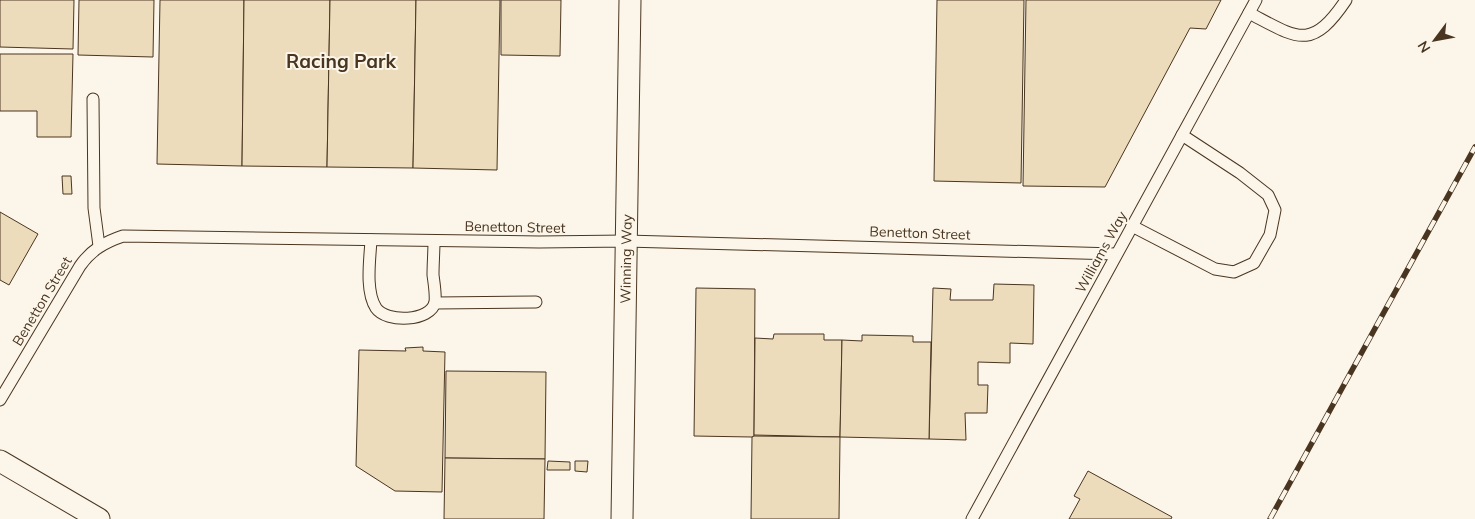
<svg xmlns="http://www.w3.org/2000/svg" width="1475" height="519" font-family="Mulish,sans-serif">
<style>
.building{fill:#ecdcbc;stroke:#4a3520}
.lines{fill:none;stroke-linecap:round;stroke-linejoin:round}
.service-casing{stroke:#4a3520;stroke-width:13}
.minor-casing{stroke:#4a3520;stroke-width:23}
.service{stroke:#fbf6e9;stroke-width:11}
.minor{stroke:#fbf6e9;stroke-width:21}
.rail-casing{stroke:#4a3520;stroke-width:5.5}
.rail{stroke:#fbf6e9;stroke-width:4;stroke-dasharray:11;stroke-linecap:butt}
.labels{text-anchor:middle;dominant-baseline:central;stroke-width:4;stroke-linejoin:round;paint-order:stroke}
.street-label{font-size:14px;fill:#4a3520;stroke:#fbf6e9}
.district-label{font-size:19px;font-weight:bold;fill:#4a3520;stroke:#fbf6e9}
</style>
<rect width="100%" height="100%" fill="#fbf6e9"/>
<!-- building -->
<g class="building">
<path d="M 0,0 L 74,0 L 73,49 L 0,47 Z"/>
<path d="M 79,0 L 154,0 L 153,57 L 78,55 Z"/>
<path d="M 160,0 L 244,0 L 242,166 L 157,164 Z"/>
<path d="M 244,0 L 330,0 L 327,167 L 242,166 Z"/>
<path d="M 330,0 L 416,0 L 413,168 L 327,167 Z"/>
<path d="M 416,0 L 500,0 L 497,170 L 413,168 Z"/>
<path d="M 501,0 L 561,0 L 560,56 L 501,55 Z"/>
<path d="M 937,0 L 1024,0 L 1021,183 L 934,181 Z"/>
<path d="M 1026,0 L 1221,0 L 1206,29 L 1190,28 L 1105,187 L 1023,186 Z"/>
<path d="M 0,54 L 73,54 L 71,137 L 37,137 L 37,111 L 0,111 Z"/>
<path d="M 62,176 L 71,176 L 72,194 L 63,194 Z"/>
<path d="M 0,212 L 38,234 L 9,285 L 0,280 Z"/>
<path d="M 994,284 L 1034,285 L 1033,344 L 1010,343 L 1010,363 L 978,362 L 978,385 L 988,385 L 987,413 L 965,413 L 966,440 L 929,439 L 933,288 L 951,289 L 950,300 L 993,300 Z"/>
<path d="M 696,288 L 755,289 L 754,436 L 752,437 L 694,436 Z"/>
<path d="M 774,334 L 824,334 L 824,340 L 842,340 L 840,437 L 754,435 L 755,338 L 773,339 Z"/>
<path d="M 862,335 L 913,336 L 913,342 L 931,342 L 929,439 L 840,437 L 842,340 L 862,341 Z"/>
<path d="M 423,347 L 423,351 L 445,352 L 442,492 L 395,491 L 356,466 L 359,350 L 406,351 L 405,348 Z"/>
<path d="M 446,371 L 546,372 L 545,459 L 445,458 Z"/>
<path d="M 754,436 L 840,437 L 839,519 L 751,519 L 752,437 Z"/>
<path d="M 445,458 L 545,459 L 544,519 L 444,519 Z"/>
<path d="M 548,461 L 570,462 L 570,470 L 547,470 Z"/>
<path d="M 575,461 L 588,461 L 587,472 L 575,471 Z"/>
<path d="M 1088,471 L 1172,517 L 1171,519 L 1069,519 L 1080,499 L 1074,496 Z"/>
</g>
<g class="lines">
<defs>
<g id="service">
<path d="M 1249,13 C 1297,38 1311,52 1346,0"/>
<path d="M 93,99 L 94,208 L 99,246"/>
<path d="M 1132,226 L 1215,269 L 1234,272 L 1254,263 L 1270,235 L 1275,210 L 1268,195 L 1240,173 L 1182,135"/>
<path d="M 371,240 C 370,259 365,291 376,308 C 386,323 431,322 435,302 C 436,294 434,283 433,275 C 433,264 434,252 434,241"/>
<path d="M 435,303 L 536,302"/>
<path d="M 0,400 L 80,266 C 91,250 105,242 123,236 L 539,242 L 626,241 L 1116,254"/>
<path d="M 972,519 L 1256,0"/>
</g>
<g id="minor">
<path d="M 0,461 L 99,519"/>
<path d="M 622,519 L 630,0"/>
</g>
</defs>
<!-- service casing -->
<use href="#service" class="service-casing"/>
<!-- minor casing -->
<use href="#minor" class="minor-casing"/>
<!-- service -->
<use href="#service" class="service"/>
<!-- minor -->
<use href="#minor" class="minor"/>
<defs>
<path id="rail" d="M 1270,519 L 1475,147"/>
</defs>
<!-- rail casing -->
<use href="#rail" class="rail-casing"/>
<!-- rail -->
<use href="#rail" class="rail"/>
</g>
<g class="labels">
<!-- street labels -->
<g class="street-label">
<text transform="translate(515 227) rotate(1)">Benetton Street</text>
<text transform="translate(920 233) rotate(2)">Benetton Street</text>
<text transform="translate(1101 252) rotate(-61)">Williams Way</text>
<text transform="translate(626 259) rotate(-89)">Winning Way</text>
<text transform="translate(42 301) rotate(-59)">Benetton Street</text>
</g>
<!-- district labels -->
<g class="district-label">
<text x="341" y="61">Racing Park</text>
</g>
</g>
<!-- north arrow -->
<g transform="translate(1435 40) rotate(238)" stroke="#fbf6e9" stroke-width="4" paint-order="stroke">
<path d="M0-4L9 19L0 12L-9 19Z" fill="#4a3520"/>
<text y="-8" font-size="14" font-weight="bold" text-anchor="middle" fill="#4a3520">N</text>
</g>
</svg>
